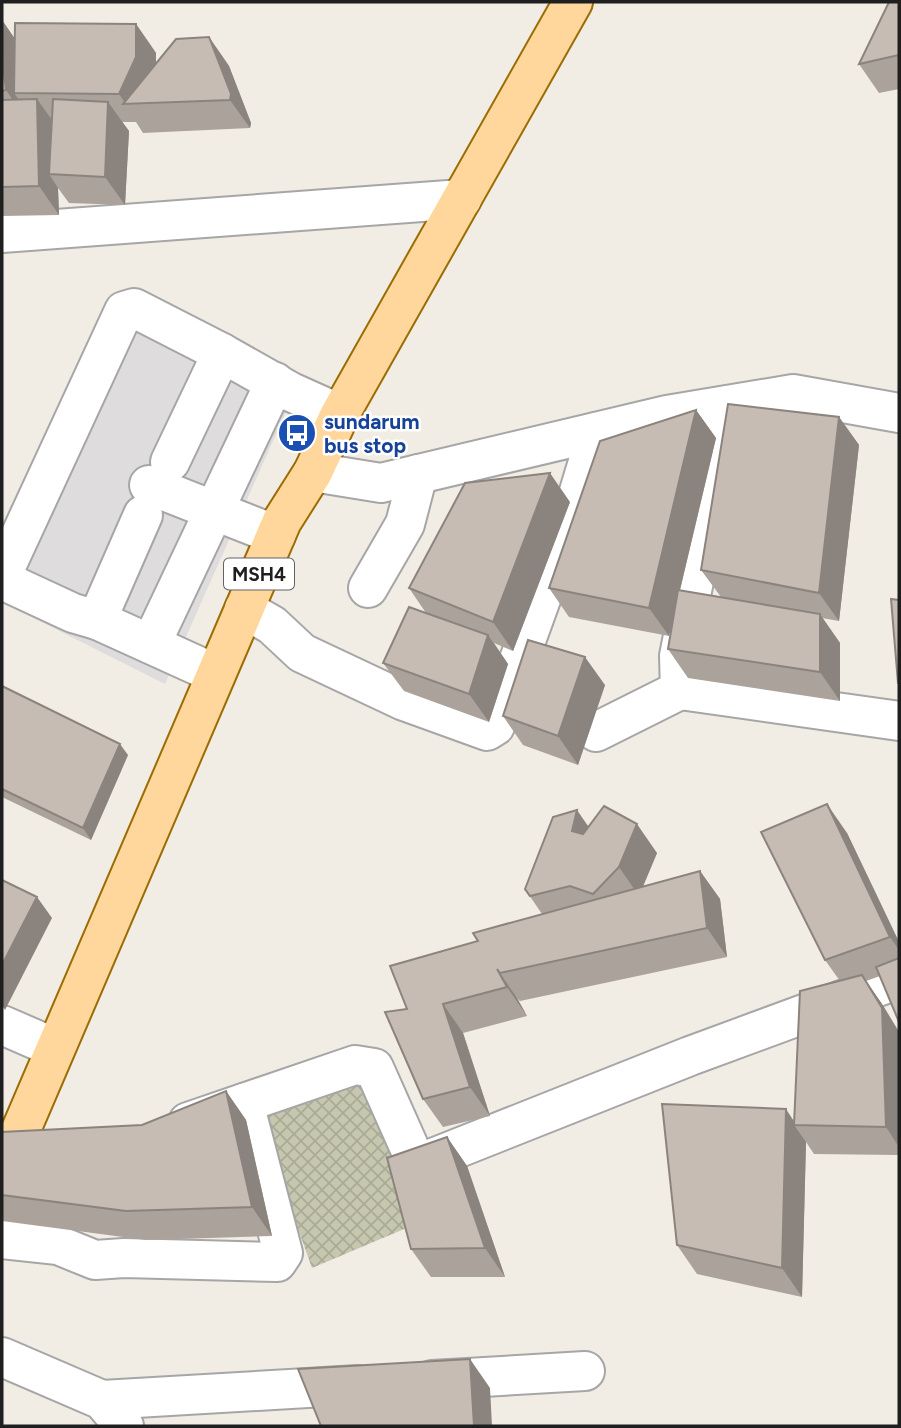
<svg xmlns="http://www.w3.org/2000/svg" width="901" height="1428" font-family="Figtree,sans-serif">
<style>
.residential{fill:#dedcdc}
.construction{fill:url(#construction-cross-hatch)}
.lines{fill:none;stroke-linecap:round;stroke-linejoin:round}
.minor-casing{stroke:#a6a6a6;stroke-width:42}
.major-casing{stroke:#9b6c00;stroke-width:42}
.minor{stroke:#fff;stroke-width:38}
.major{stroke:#ffd79c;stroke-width:38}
.wall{fill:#aaa29b}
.shaded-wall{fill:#8b847e}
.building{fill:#c6bcb4;stroke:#8b847e;stroke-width:2}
.labels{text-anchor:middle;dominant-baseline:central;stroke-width:5;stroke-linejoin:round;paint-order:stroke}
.shield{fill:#fff;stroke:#626262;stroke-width:2}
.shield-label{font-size:19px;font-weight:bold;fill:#1f1f1f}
.transit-label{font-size:21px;font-weight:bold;fill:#164399;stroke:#fff;text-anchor:start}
</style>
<defs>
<pattern id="construction-cross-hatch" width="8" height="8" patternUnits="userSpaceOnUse" patternTransform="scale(1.75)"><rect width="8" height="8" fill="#c6c7af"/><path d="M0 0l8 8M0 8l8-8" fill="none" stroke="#aaaa96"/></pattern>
</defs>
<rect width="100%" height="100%" fill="#f1ede5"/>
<!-- residential -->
<path class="residential" d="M 124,297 L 301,378 L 165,684 L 2,602 L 2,558 Z"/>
<!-- construction -->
<path class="construction" d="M 362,1073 L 416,1224 L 312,1268 L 256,1111 Z"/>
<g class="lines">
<defs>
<g id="minor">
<path d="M 2,233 L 462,199"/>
<path d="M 729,405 L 679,656 L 680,690 L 899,721"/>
<path d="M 170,462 L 222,353 L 291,392 L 340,414"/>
<path d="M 313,472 L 381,483 L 667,415 L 793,394 L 899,413"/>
<path d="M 149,485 L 276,535"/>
<path d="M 143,515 L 97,620 L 216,674"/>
<path d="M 368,588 L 405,524 L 418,474"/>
<path d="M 244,609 L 272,625 L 302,653 L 404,701 L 487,731 L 495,726 L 574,508 L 597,432"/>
<path d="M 97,620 L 73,613 L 4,581 L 3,573 L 124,311 L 134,308 L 222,353"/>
<path d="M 151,644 L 275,382"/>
<path d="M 596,732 L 680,690"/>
<path d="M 2,1025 L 55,1048"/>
<path d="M 188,1122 L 355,1065 L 374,1068 L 414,1158 L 428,1160 L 690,1056 L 899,979"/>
<path d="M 2,1239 L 58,1245 L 95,1260 L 124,1258 L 277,1262 L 283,1253 L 244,1103"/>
<path d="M 2,1357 L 102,1400 L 124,1426"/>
<path d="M 432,1380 L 585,1371"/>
<path d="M 102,1400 L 358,1385"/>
</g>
<path id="major" d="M 2,1174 L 282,521 L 313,472 L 340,414 L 573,2"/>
</defs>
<!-- minor casing -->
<use href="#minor" class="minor-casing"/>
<!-- major casing -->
<use href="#major" class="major-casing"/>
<!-- minor -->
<use href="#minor" class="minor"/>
<!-- major -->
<use href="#major" class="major"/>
</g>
<!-- wall -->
<g class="wall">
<path d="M 899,2 L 899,89 L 879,93 L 859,64 Z"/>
<path d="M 2,20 L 15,39 L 136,24 L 156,53 L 156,63 L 209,37 L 229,66 L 251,123 L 250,128 L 143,133 L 136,122 L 122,122 L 129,131 L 125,205 L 69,203 L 58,188 L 59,215 L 2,216 Z"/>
<path d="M 696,410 L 716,438 L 680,590 L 721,597 L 701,570 L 839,417 L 859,445 L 839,621 L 822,618 L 840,643 L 840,701 L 688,678 L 668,649 L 672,623 L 669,636 L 569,617 L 549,588 Z"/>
<path d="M 570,502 L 513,651 L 494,643 L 508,664 L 489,722 L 404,691 L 383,663 L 426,613 L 409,588 Z"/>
<path d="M 605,685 L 578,765 L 523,745 L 503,716 Z"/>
<path d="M 2,686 L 128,755 L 91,840 L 2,797 Z"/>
<path d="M 589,827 L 657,853 L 643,886 L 700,871 L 720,899 L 727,957 L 520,1001 L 517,998 L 527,1016 L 463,1033 L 490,1116 L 443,1127 L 423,1099 L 407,1009 L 478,941 L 542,914 L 525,889 Z"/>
<path d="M 847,833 L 899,942 L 899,1022 L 880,976 L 866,981 L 882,1004 L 899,1032 L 899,1155 L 814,1154 L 806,1142 L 802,1297 L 697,1274 L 677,1245 L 794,1122 L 840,981 L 825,960 Z"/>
<path d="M 226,1091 L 246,1120 L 272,1236 L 146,1240 L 2,1221 L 2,1132 L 142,1125 Z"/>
<path d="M 447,1137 L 467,1166 L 505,1277 L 431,1277 L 411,1249 Z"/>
</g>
<!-- shaded-wall -->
<g class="shaded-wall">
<path d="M 2,20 L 15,39 L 14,93 L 25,108 L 26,119 L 6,90 L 2,59 Z"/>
<path d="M 136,24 L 156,53 L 156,86 L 126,104 L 119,94 Z"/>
<path d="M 209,37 L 229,66 L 251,123 L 250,128 L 230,100 Z"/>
<path d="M 37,99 L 57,127 L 49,174 L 58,188 L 59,215 L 39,186 Z"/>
<path d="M 108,102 L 129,131 L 125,205 L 105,177 Z"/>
<path d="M 696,410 L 716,438 L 669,636 L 649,608 Z"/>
<path d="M 839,417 L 859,445 L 839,621 L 819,593 Z"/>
<path d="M 550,473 L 570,502 L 513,651 L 493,622 Z"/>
<path d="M 820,614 L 840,643 L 840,701 L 820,672 Z"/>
<path d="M 488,635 L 508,664 L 489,722 L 469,694 Z"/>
<path d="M 585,657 L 605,685 L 578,765 L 558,736 Z"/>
<path d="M 120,744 L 128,755 L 91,840 L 83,828 Z"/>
<path d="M 827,804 L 847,833 L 899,942 L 899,950 L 890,937 Z"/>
<path d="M 577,810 L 597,839 L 572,831 Z"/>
<path d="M 637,824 L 657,853 L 639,896 L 619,867 Z"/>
<path d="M 700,871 L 720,899 L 727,957 L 707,928 Z"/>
<path d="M 37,897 L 52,918 L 5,1010 L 2,1005 L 2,965 Z"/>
<path d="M 497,969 L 517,998 L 527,1016 L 507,987 Z"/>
<path d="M 862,975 L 882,1004 L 899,1032 L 899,1147 L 886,1127 Z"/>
<path d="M 443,1004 L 463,1033 L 490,1116 L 470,1087 Z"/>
<path d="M 226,1091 L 246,1120 L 272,1236 L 252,1207 Z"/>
<path d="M 786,1109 L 797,1126 L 794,1125 L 806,1142 L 802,1297 L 782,1268 Z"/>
<path d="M 447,1137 L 467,1166 L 505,1277 L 485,1248 Z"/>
<path d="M 470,1359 L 490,1388 L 492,1426 L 474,1426 Z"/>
</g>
<!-- building -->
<g class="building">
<path d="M 889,2 L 899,2 L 899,55 L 859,64 Z"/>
<path d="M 15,23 L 136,24 L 136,57 L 119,94 L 14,93 Z"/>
<path d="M 209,37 L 231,94 L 230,100 L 123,104 L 176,39 Z"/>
<path d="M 2,59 L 6,90 L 2,91 Z"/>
<path d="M 37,99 L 39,186 L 2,187 L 2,100 Z"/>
<path d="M 53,99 L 108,102 L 105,177 L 49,174 Z"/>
<path d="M 728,404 L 839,417 L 819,593 L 701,570 Z"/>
<path d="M 696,410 L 649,608 L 549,588 L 600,441 Z"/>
<path d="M 550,473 L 493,622 L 409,588 L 465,483 Z"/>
<path d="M 678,590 L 820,614 L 820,672 L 668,649 Z"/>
<path d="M 891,599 L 899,600 L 899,683 L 898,683 Z"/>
<path d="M 409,607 L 488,635 L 469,694 L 383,663 Z"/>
<path d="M 528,640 L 585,657 L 558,736 L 503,716 Z"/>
<path d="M 2,686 L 120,744 L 83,828 L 2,789 Z"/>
<path d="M 827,804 L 890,937 L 825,960 L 761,832 Z"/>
<path d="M 604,806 L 637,824 L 619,867 L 593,894 L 570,886 L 530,896 L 525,889 L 553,817 L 577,810 L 572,831 L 583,834 Z"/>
<path d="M 700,871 L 707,928 L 500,973 L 497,969 L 507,987 L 443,1004 L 470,1087 L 423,1099 L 385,1012 L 407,1009 L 390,966 L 478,941 L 473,933 Z"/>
<path d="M 2,880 L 37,897 L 2,965 Z"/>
<path d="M 899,958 L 899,1022 L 876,967 Z"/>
<path d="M 862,975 L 882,1008 L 886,1127 L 794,1125 L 800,991 Z"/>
<path d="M 226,1091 L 252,1207 L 126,1211 L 2,1195 L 2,1132 L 142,1125 Z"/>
<path d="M 662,1104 L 786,1109 L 782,1268 L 677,1245 Z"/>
<path d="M 447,1137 L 485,1248 L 411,1249 L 387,1158 Z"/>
<path d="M 470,1359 L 474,1426 L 321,1426 L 298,1369 Z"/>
</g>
<!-- icons -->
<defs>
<symbol id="bus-disc" viewBox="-11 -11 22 22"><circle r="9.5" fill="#1a4fb4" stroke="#fff"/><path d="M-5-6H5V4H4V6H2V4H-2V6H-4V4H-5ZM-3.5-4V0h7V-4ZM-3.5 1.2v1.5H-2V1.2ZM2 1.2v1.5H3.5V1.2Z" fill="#fff"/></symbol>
</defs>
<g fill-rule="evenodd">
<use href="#bus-disc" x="275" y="411" width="44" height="44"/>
</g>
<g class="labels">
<!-- shield labels -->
<rect class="shield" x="224" y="558.5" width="70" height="31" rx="5"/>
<g class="shield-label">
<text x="259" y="574">MSH4</text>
</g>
<!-- transit labels -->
<g class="transit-label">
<text x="324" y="421">sundarum<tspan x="324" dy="24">bus stop</tspan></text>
</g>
</g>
<!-- border -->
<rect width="901" height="1428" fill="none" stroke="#1f1f1f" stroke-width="7"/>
</svg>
